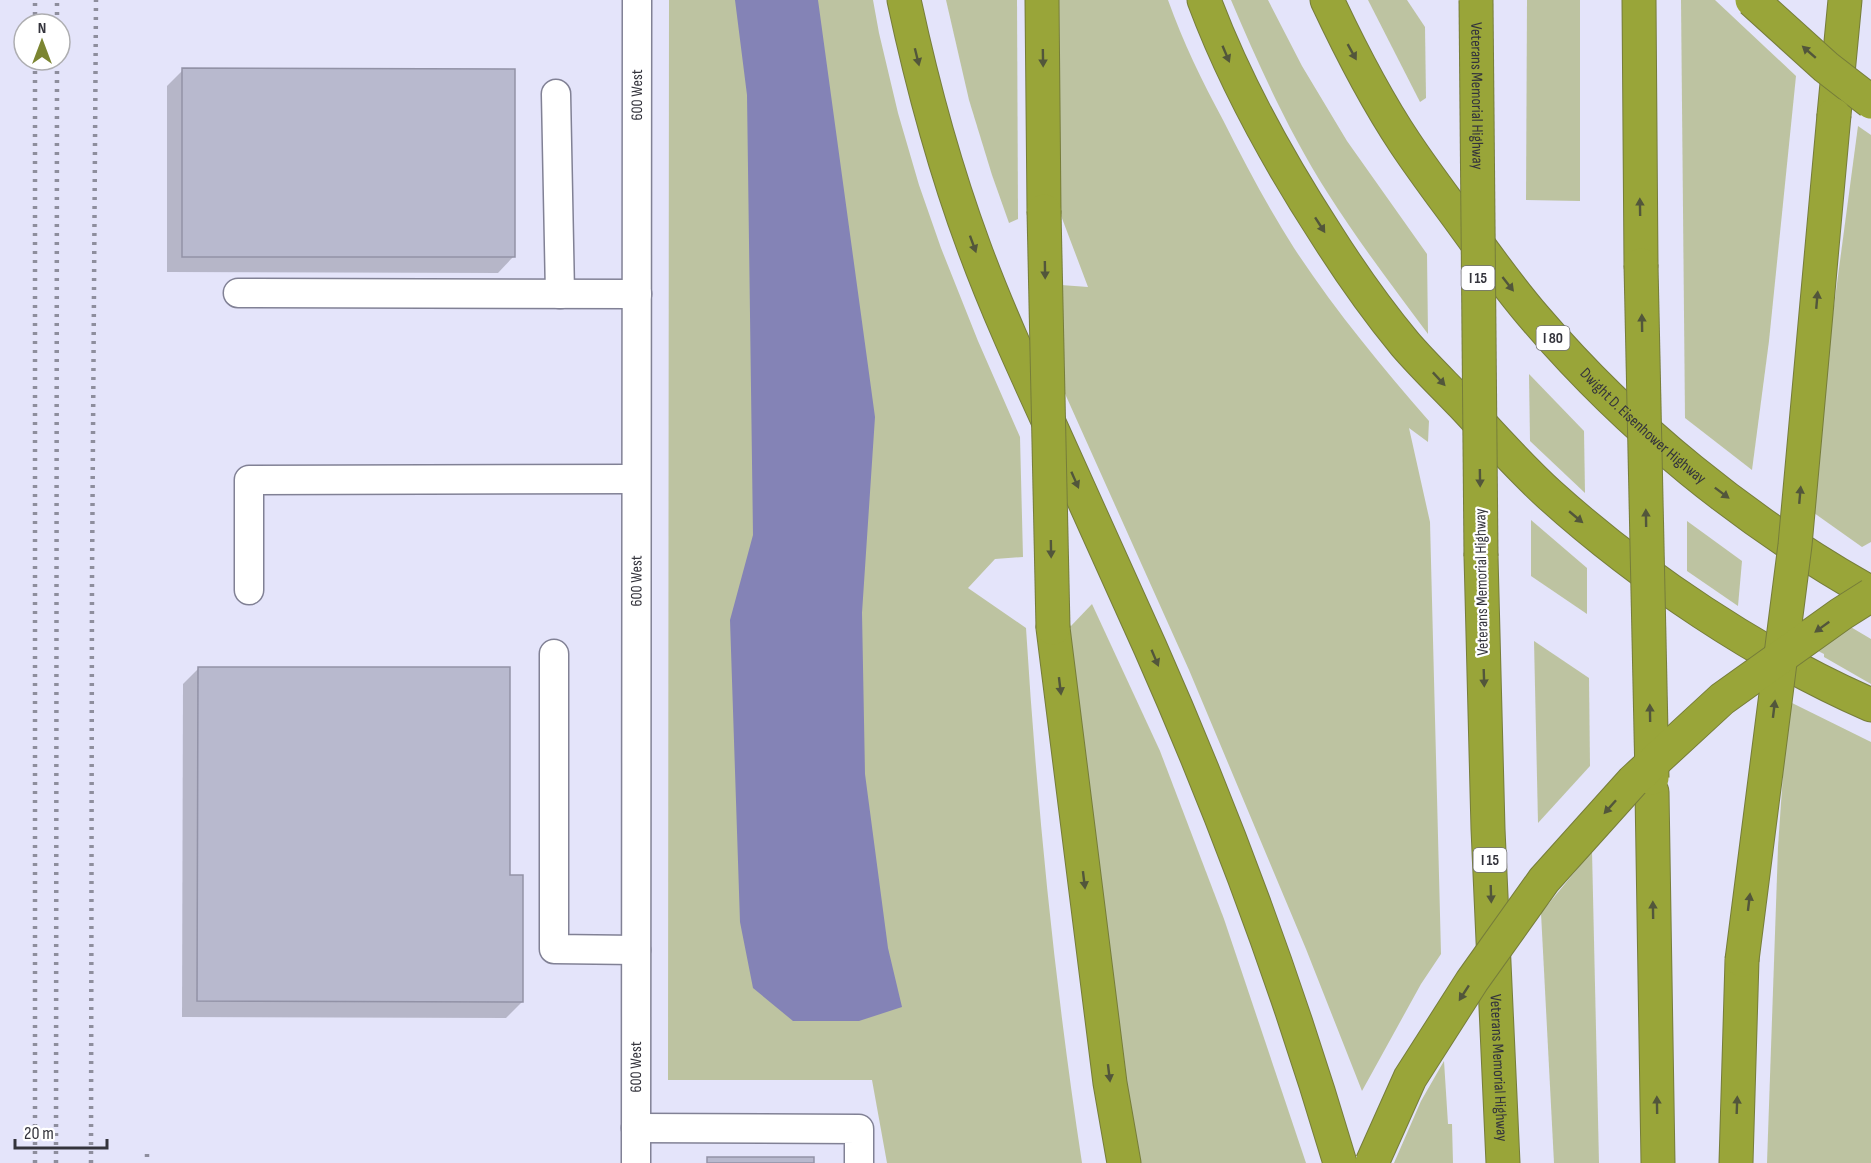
<svg xmlns="http://www.w3.org/2000/svg" width="1871" height="1163" font-family="'Sofia Sans Condensed',sans-serif">
<style>
.green{fill:#bdc3a1}
.water{fill:#8483b6}
.shadow{fill:#0003}
.building{fill:#b8b9ce;stroke:#9292a6;stroke-width:1.5}
.lines{fill:none;stroke-linecap:round;stroke-linejoin:round}
.minor-casing{stroke:#818195;stroke-width:31}
.highway-casing{stroke:#767d3a;stroke-width:35}
.minor{stroke:#fff;stroke-width:28}
.highway{stroke:#99a539;stroke-width:33}
.rail{stroke:#8e8e9d;stroke-width:4.5;stroke-dasharray:3 6;stroke-linecap:butt}
.highway-bridge-casing{stroke:#767d3a;stroke-width:35;stroke-linecap:butt}
.highway-bridge{stroke:#99a539;stroke-width:33}
.oneway{fill:#52563b}
.labels{text-anchor:middle;dominant-baseline:central;stroke-width:4.5;stroke-linejoin:round;paint-order:stroke}
.shield{fill:#fff;stroke:#717176;stroke-width:1.5}
.shield-label{font-size:15px;font-weight:bold;fill:#34343c}
.street-label{font-size:16px;fill:#34343c;stroke:#fff}
</style>
<rect width="100%" height="100%" fill="#e4e4fa"/>
<!-- green -->
<g class="green">
<path d="M 669,0 L 873,0 L 879,33 L 898,113 L 919,185 L 941,248 L 978,341 L 1020,437 L 1023,557 L 995,559 L 968,588 L 1026,628 C 1037,807 1055,986 1082,1163 L 887,1163 L 872,1080 L 668,1080 Z"/>
<path d="M 946,0 L 1017,0 L 1018,219 L 1009,223 L 992,175 L 969,100 Z"/>
<path d="M 1059,0 L 1168,0 C 1183,42 1202,81 1223,120 C 1245,164 1268,207 1294,248 C 1334,309 1381,366 1429,421 L 1428,442 L 1409,428 L 1430,522 L 1441,954 L 1421,984 L 1362,1091 L 1306,949 L 1189,670 L 1062,387 L 1061,285 L 1088,287 L 1060,213 Z"/>
<path d="M 1231,0 L 1268,0 L 1302,66 L 1347,141 L 1427,254 L 1428,334 C 1393,287 1358,241 1327,192 C 1289,132 1259,66 1231,0 Z"/>
<path d="M 1368,0 L 1407,0 L 1425,27 L 1426,98 L 1420,102 Z"/>
<path d="M 1527,0 L 1580,0 L 1580,201 L 1526,200 Z"/>
<path d="M 1681,0 L 1715,0 L 1796,76 L 1769,341 L 1752,470 L 1685,418 Z"/>
<path d="M 1858,126 L 1871,135 L 1871,542 L 1862,547 L 1807,508 Z"/>
<path d="M 1529,374 L 1584,431 L 1585,493 L 1530,441 Z"/>
<path d="M 1531,520 L 1587,568 L 1587,614 L 1531,576 Z"/>
<path d="M 1687,521 L 1742,561 L 1738,606 L 1687,571 Z"/>
<path d="M 1092,604 L 1160,751 L 1224,919 L 1306,1163 L 1124,1163 L 1076,753 L 1070,627 Z"/>
<path d="M 1849,626 L 1871,639 L 1871,684 L 1824,657 L 1824,654 L 1816,650 Z"/>
<path d="M 1534,641 L 1589,678 L 1590,766 L 1538,823 Z"/>
<path d="M 1788,701 L 1871,742 L 1871,1163 L 1767,1163 L 1778,847 Z"/>
<path d="M 1592,851 L 1599,1163 L 1554,1163 L 1541,913 Z"/>
<path d="M 1444,1061 L 1448,1124 L 1452,1124 L 1453,1163 L 1394,1163 L 1421,1101 Z"/>
</g>
<!-- water -->
<path class="water" d="M 735,0 L 818,0 L 875,417 L 862,613 L 865,774 L 888,948 L 902,1007 L 859,1021 L 793,1021 L 753,988 L 740,922 L 730,620 L 753,535 L 747,95 Z"/>
<!-- shadow -->
<g class="shadow">
<path d="M 183,70 L 513,257 L 498,273 L 167,272 L 167,86 Z"/>
<path d="M 199,668 L 508,876 L 522,1002 L 506,1018 L 182,1017 L 183,684 Z"/>
</g>
<!-- building -->
<g class="building">
<path d="M 182,68 L 515,69 L 515,257 L 182,257 Z"/>
<path d="M 198,667 L 510,667 L 510,875 L 523,875 L 523,1002 L 197,1001 Z"/>
<rect x="707" y="1157" width="107" height="6"/>
</g>
<g class="lines">
<defs>
<g id="minor">
<path d="M 556,94 L 560,294"/>
<path d="M 238,293 L 637,294"/>
<path d="M 249,590 L 249,480 L 636,479"/>
<path d="M 554,654 L 554,949 L 636,950"/>
<path d="M 636,1128 L 859,1129 L 859,1163"/>
<path id="s1" d="M 636,1163 L 637,0"/>
</g>
<g id="highway">
<path d="M 904,0 C 922,84 944,166 974,247 C 996,307 1023,366 1050,425 C 1084,499 1117,573 1150,647 C 1224,814 1288,987 1340,1163"/>
<path d="M 1042,0 L 1044,211"/>
<path d="M 1204,0 C 1235,83 1278,160 1326,234 C 1350,272 1376,309 1405,344 C 1423,365 1444,385 1463,405 C 1492,436 1519,467 1550,495 C 1641,577 1759,656 1871,705"/>
<path id="s2" d="M 1327,0 C 1350,49 1375,98 1405,143 C 1423,170 1442,195 1461,221 C 1485,254 1508,287 1535,318 C 1629,428 1745,522 1871,593"/>
<path d="M 1639,0 L 1641,265"/>
<path d="M 1834,115 L 1845,0"/>
<path id="s3" d="M 1481,556 L 1488,829 L 1503,1163"/>
<path d="M 1053,628 L 1110,1083 L 1124,1163"/>
<path d="M 1652,792 L 1658,1163"/>
<path d="M 1736,1163 L 1742,960"/>
</g>
</defs>
<!-- minor casing -->
<use href="#minor" class="minor-casing"/>
<!-- highway casing -->
<use href="#highway" class="highway-casing"/>
<!-- minor -->
<use href="#minor" class="minor"/>
<!-- highway -->
<use href="#highway" class="highway"/>
<!-- rail -->
<g class="rail">
<path d="M 35,24 L 35,0"/>
<path d="M 57,24 L 57,0"/>
<path d="M 147,1154 L 147,1163"/>
<path d="M 35,1163 L 35,60"/>
<path d="M 56,1163 L 57,60"/>
<path d="M 91,1163 L 92,581 L 96,0"/>
</g>
<defs>
<g id="highway-bridge">
<path id="s4" d="M 1476,0 L 1481,556"/>
<path d="M 1752,0 L 1826,67 L 1871,102"/>
<path d="M 1044,211 L 1053,628"/>
<path d="M 1641,265 L 1652,778"/>
<path d="M 1742,960 L 1795,545 L 1834,115"/>
<path d="M 1372,1163 L 1410,1078 L 1472,981 L 1544,880 L 1633,781 L 1722,699 L 1841,614 L 1871,595"/>
</g>
</defs>
<!-- highway-bridge casing -->
<use href="#highway-bridge" class="highway-bridge-casing"/>
<!-- highway-bridge -->
<use href="#highway-bridge" class="highway-bridge"/>
</g>
<!-- one-way arrows -->
<defs><path id="oneway-solid" d="M-6-.8H1V-3.2L6.5 0L1 3.2V.8H-6Z" transform="scale(1.5)"/></defs>
<g class="oneway">
<use href="#oneway-solid" transform="translate(1352 52) rotate(61)"/>
<use href="#oneway-solid" transform="translate(1809 52) rotate(-139)"/>
<use href="#oneway-solid" transform="translate(1226 54) rotate(67)"/>
<use href="#oneway-solid" transform="translate(917 57) rotate(76)"/>
<use href="#oneway-solid" transform="translate(1043 58) rotate(89)"/>
<use href="#oneway-solid" transform="translate(1640 207) rotate(-91)"/>
<use href="#oneway-solid" transform="translate(1320 225) rotate(57)"/>
<use href="#oneway-solid" transform="translate(973 244) rotate(70)"/>
<use href="#oneway-solid" transform="translate(1045 270) rotate(89)"/>
<use href="#oneway-solid" transform="translate(1508 284) rotate(52)"/>
<use href="#oneway-solid" transform="translate(1817 300) rotate(-85)"/>
<use href="#oneway-solid" transform="translate(1642 323) rotate(-91)"/>
<use href="#oneway-solid" transform="translate(1439 379) rotate(47)"/>
<use href="#oneway-solid" transform="translate(1480 478) rotate(89)"/>
<use href="#oneway-solid" transform="translate(1075 480) rotate(66)"/>
<use href="#oneway-solid" transform="translate(1722 493) rotate(37)"/>
<use href="#oneway-solid" transform="translate(1800 495) rotate(-85)"/>
<use href="#oneway-solid" transform="translate(1576 517) rotate(40)"/>
<use href="#oneway-solid" transform="translate(1646 518) rotate(-91)"/>
<use href="#oneway-solid" transform="translate(1051 549) rotate(89)"/>
<use href="#oneway-solid" transform="translate(1822 627) rotate(144)"/>
<use href="#oneway-solid" transform="translate(1155 658) rotate(67)"/>
<use href="#oneway-solid" transform="translate(1484 678) rotate(88)"/>
<use href="#oneway-solid" transform="translate(1060 686) rotate(83)"/>
<use href="#oneway-solid" transform="translate(1774 709) rotate(-83)"/>
<use href="#oneway-solid" transform="translate(1650 713) rotate(-91)"/>
<use href="#oneway-solid" transform="translate(1610 807) rotate(132)"/>
<use href="#oneway-solid" transform="translate(1084 880) rotate(83)"/>
<use href="#oneway-solid" transform="translate(1491 894) rotate(88)"/>
<use href="#oneway-solid" transform="translate(1749 902) rotate(-83)"/>
<use href="#oneway-solid" transform="translate(1653 910) rotate(-91)"/>
<use href="#oneway-solid" transform="translate(1464 993) rotate(123)"/>
<use href="#oneway-solid" transform="translate(1109 1073) rotate(83)"/>
<use href="#oneway-solid" transform="translate(1657 1105) rotate(-91)"/>
<use href="#oneway-solid" transform="translate(1737 1105) rotate(-88)"/>
</g>
<g class="labels">
<!-- shield labels -->
<g class="shield">
<rect x="1461.5" y="266" width="33" height="24" rx="4.5"/>
<rect x="1536.5" y="326" width="33" height="24" rx="4.5"/>
<rect x="1473.5" y="848" width="33" height="24" rx="4.5"/>
</g>
<g class="shield-label">
<text x="1478" y="278">I 15</text>
<text x="1553" y="338">I 80</text>
<text x="1490" y="860">I 15</text>
</g>
<!-- street labels -->
<g class="street-label">
<text stroke="none"><textPath href="#s1" startOffset="1068">600 West</textPath></text>
<text stroke="none"><textPath href="#s4" startOffset="96">Veterans Memorial Highway</textPath></text>
<text stroke="none"><textPath href="#s2" startOffset="534">Dwight D. Eisenhower Highway</textPath></text>
<text stroke="none"><textPath href="#s1" startOffset="582">600 West</textPath></text>
<text transform="translate(1482 582) rotate(-91)">Veterans Memorial Highway</text>
<text stroke="none"><textPath href="#s1" startOffset="96">600 West</textPath></text>
<text stroke="none"><textPath href="#s3" startOffset="512">Veterans Memorial Highway</textPath></text>
</g>
</g>
<!-- north arrow -->
<g transform="translate(42 42)"><circle r="28" fill="#ffffff" stroke="#aeaeb1" stroke-width="1.5"/>
<path d="M0-4.5L10 22L0 15L-10 22Z" fill="#7b8531"/>
<text y="-9" font-size="16" font-weight="bold" text-anchor="middle" fill="#34343c">N</text>
</g>
<!-- scale -->
<path d="M15 1139v9h92v-9" fill="none" stroke="#34343c" stroke-width="3"/>
<text x="24" y="1139" font-size="18" fill="#34343c" stroke="#ffffff" stroke-width="4.5" paint-order="stroke">20 m</text>
</svg>
